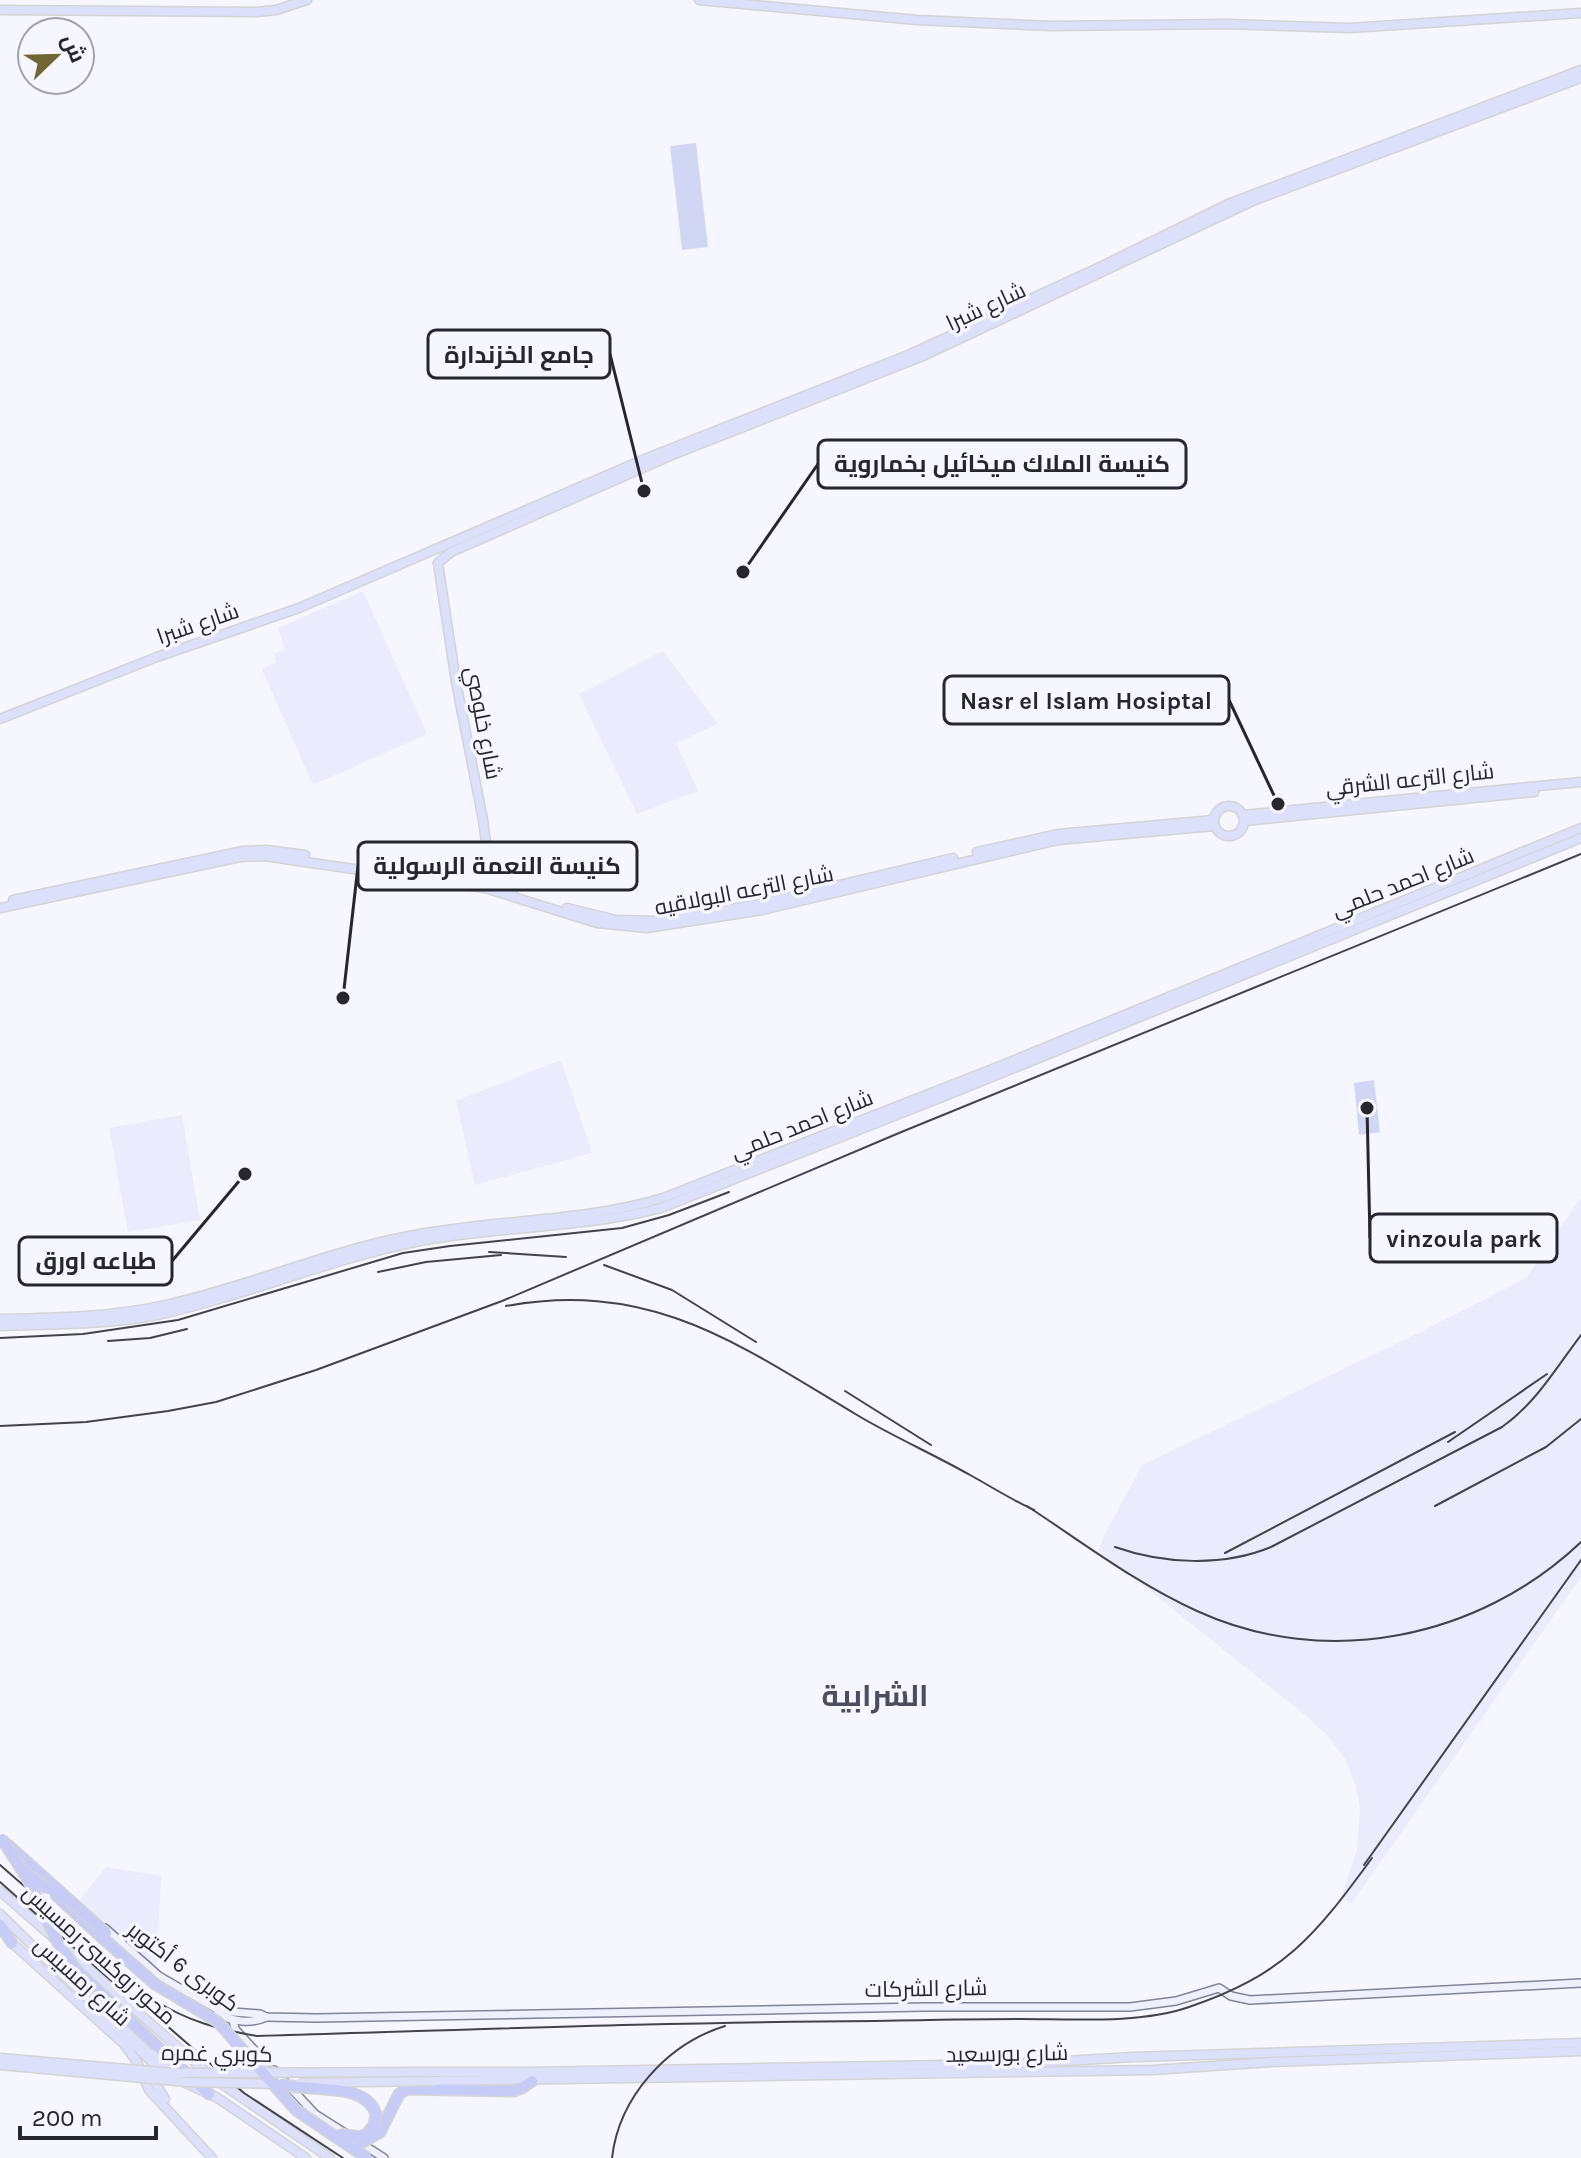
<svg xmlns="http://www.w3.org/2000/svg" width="1581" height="2158" font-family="Karla,Cairo,sans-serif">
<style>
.built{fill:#eaecfd}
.green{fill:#d2d6f5}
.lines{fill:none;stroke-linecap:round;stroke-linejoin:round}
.secondary-casing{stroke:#818497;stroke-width:10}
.primary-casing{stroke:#d3d4d5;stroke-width:11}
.highway-casing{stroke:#d3d4d5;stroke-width:13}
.secondary{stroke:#eef0fd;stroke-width:7}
.primary{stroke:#dde0fa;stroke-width:8}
.highway{stroke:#c7ccf7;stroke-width:10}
.rail{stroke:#42434b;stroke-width:2}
.primary-bridge-casing{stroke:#d3d4d5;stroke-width:11;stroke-linecap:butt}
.highway-bridge-casing{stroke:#d3d4d5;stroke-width:13;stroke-linecap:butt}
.primary-bridge{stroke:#dde0fa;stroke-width:8}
.highway-bridge{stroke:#c7ccf7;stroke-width:10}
.labels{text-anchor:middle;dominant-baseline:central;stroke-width:7;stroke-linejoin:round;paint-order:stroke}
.street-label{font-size:22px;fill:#25262e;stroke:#f5f6ff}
.district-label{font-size:30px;font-weight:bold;fill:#4c4e5f;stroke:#f5f6ff}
.leader{fill:none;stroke:#25262e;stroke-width:3}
.callout-dot{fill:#25262e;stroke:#f5f6ff;stroke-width:3}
.callout{fill:#f5f6ff;stroke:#25262e;stroke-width:3}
.callout-label{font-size:24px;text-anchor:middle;font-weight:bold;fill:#25262e}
</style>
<rect width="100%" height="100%" fill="#f5f6ff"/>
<!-- built -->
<g class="built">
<path d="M 363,591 L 427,734 L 313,785 L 262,669 L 276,662 L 274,654 L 285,650 L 278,628 Z"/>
<path d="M 663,651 L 718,724 L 676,743 L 698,791 L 637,814 L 579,694 Z"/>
<path d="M 558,1061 L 561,1061 L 592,1153 L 475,1185 L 456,1101 Z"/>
<path d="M 182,1115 L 200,1220 L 128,1232 L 109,1128 Z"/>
<path d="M 1581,1197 L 1581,1577 L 1351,1904 L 1341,1897 L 1357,1850 L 1360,1809 L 1356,1786 L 1345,1759 L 1327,1735 L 1305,1715 L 1124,1570 L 1098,1553 L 1104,1536 L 1142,1465 L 1425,1330 L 1526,1278 Z"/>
<path d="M 106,1867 L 161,1876 L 157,1961 L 149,1973 L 75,1906 Z"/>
</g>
<!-- green -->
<g class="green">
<path d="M 696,143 L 708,247 L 682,250 L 670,146 Z"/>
<path d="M 1374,1080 L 1380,1132 L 1359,1135 L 1354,1083 Z"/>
</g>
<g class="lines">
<defs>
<g id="secondary">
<path d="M 105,1928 L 159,1976 L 220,2011 L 260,2014 L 266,2017 L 317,2018 L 924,2007 L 1130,2007 L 1176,2001 L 1219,1988 L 1231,1996 L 1250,2000 L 1581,1983"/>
<path d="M 218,2013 C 231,2022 252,2024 266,2017"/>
<path d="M 233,2020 L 235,2029 L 257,2053"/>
<path d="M 274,2070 L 315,2114 L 345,2133"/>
<path d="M 359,2142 L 384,2158"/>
</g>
<g id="primary">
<path d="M 699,0 L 917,20 L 1052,26 L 1227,24 L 1350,28 L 1581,13"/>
<path d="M 0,10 L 257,12 L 276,10 L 307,0"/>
<path d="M 438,563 L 451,552 L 670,456 L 923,356 L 1255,200 L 1581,78"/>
<path d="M 438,563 L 456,682 L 483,820 L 490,873"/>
<path d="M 0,719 L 157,657 L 299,608 L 647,458 L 908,355 L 1098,268 L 1228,204 L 1581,70"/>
<circle cx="1229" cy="821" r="15"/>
<path d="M 1243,815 L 1581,782"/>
<path d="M 1245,821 L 1534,792"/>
<path d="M 977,852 L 1058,834 L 1214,820"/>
<path d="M 378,866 L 489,881"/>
<path d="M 491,868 L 496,883 L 512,891"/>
<path d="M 13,900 L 243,851 L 267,850 L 305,855"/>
<path d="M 0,908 L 240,857 L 264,856 L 485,888 L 597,923 L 647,928 L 762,910 L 1058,840 L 1214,826"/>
<path d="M 567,908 L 616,920 L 661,921 L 760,904 L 953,858"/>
<path d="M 0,1319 C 56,1318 115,1317 170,1304 C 249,1286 324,1253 404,1237 C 490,1219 580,1223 663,1198 L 1000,1066 L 1581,828"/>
<path d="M 0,1326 C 52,1324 107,1325 157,1315 C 245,1296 327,1260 415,1242 C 496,1226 581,1229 661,1208 L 950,1094 L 1581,838"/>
<path d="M 0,1891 L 55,1939"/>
<path d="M 0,1914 L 154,2064 L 167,2074"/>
<path d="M 10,1941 L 124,2044 L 137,2062 L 149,2090 L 212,2158"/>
<path d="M 65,1948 L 208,2074"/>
<path d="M 90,1994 L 174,2073"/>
<path d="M 434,2072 L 529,2072 L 1010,2064 L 1134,2057 L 1581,2043"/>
<path d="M 149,2073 L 165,2099"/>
<path d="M 434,2081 L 1153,2070 L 1272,2062 L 1581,2051"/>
<path d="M 183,2082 L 216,2097 L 306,2158"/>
<path d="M 219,2082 L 330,2158"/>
</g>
<g id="highway">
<path d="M 8,1845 L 66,1897"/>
<path d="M 56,1895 L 97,1933"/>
<path d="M 0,1925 L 12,1943"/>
<path d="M 157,2046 L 209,2094"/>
<path d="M 252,2052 L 267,2069"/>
<path d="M 380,2132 L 399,2094 L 407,2089 L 513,2091 L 522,2088 L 532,2081"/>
</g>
</defs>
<!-- secondary casing -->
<use href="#secondary" class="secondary-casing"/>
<!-- primary casing -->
<use href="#primary" class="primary-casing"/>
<!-- highway casing -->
<use href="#highway" class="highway-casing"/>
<!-- secondary -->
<use href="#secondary" class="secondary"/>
<!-- primary -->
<use href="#primary" class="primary"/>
<!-- highway -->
<use href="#highway" class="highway"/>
<!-- rail -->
<g class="rail">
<path d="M 489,1252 L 566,1257"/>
<path d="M 604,1265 L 672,1290 L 756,1342"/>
<path d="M 378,1272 L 426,1262 L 501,1255"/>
<path d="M 506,1306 C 653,1280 738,1344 857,1415 C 894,1437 933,1454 970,1475 C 992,1487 1012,1500 1034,1510"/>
<path d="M 0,1338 L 83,1334 L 178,1320 L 403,1253 L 450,1246 L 622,1228 L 669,1215 L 729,1192"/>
<path d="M 108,1341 L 150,1338 L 187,1329"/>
<path d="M 845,1391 L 931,1445"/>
<path d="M 0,1426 L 86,1422 L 168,1411 L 216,1402 L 316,1370 L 502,1301 L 899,1133 L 1581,854"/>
<path d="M 1448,1442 L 1547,1374"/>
<path d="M 1027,1506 C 1082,1542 1137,1584 1197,1611 C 1326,1670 1479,1639 1581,1542"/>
<path d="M 1435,1506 L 1546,1447 L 1581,1419"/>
<path d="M 1115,1547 C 1163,1564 1223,1567 1271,1547 L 1502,1427 C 1536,1403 1556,1368 1581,1335"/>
<path d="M 1225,1553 L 1455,1432"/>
<path d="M 0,1865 L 156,2001 C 187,2021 221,2030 257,2036 C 463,2030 669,2022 875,2021 C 923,2020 972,2019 1020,2019 C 1071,2019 1141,2024 1189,2007 C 1284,1975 1315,1936 1372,1858"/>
<path d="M 1364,1865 L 1581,1560"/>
<path d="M 0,1882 L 141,2007"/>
<path d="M 134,1997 L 244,2093 L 343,2158"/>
<path d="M 612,2158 C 619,2097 667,2044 725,2026"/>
</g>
<defs>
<g id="primary-bridge">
<path d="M 0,2058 L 174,2073 L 434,2072"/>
<path d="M 0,2065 L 187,2082 L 274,2084"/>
<path d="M 300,2083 L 434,2081"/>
</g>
<g id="highway-bridge">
<path d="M 2,1839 L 27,1878 L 58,1943 L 76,1970 L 157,2046"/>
<path d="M 26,1873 L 48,1889"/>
<path d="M 66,1897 L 106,1933"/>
<path d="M 97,1933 L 155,1984 L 218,2022 L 296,2110 L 367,2158"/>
<path d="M 282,2084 C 311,2093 365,2081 376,2114 L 374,2125 L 367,2134 L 360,2137 L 340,2134"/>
<path d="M 361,2143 L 380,2132"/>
</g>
</defs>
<!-- primary-bridge casing -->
<use href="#primary-bridge" class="primary-bridge-casing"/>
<!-- highway-bridge casing -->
<use href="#highway-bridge" class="highway-bridge-casing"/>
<!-- primary-bridge -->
<use href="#primary-bridge" class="primary-bridge"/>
<!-- highway-bridge -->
<use href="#highway-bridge" class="highway-bridge"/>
</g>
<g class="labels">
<!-- street labels -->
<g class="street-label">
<text transform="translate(986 307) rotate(-25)">شارع شبرا</text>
<text transform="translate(198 624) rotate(-19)">شارع شبرا</text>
<text transform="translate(483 723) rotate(79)">شارع خلوصي</text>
<text transform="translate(1410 780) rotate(-6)">شارع الترعه الشرقي</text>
<text transform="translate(1403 883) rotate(-22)">شارع احمد حلمي</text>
<text transform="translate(744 891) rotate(-11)">شارع الترعه البولاقيه</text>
<text transform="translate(802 1125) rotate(-22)">شارع احمد حلمي</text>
<text transform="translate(99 1955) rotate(42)">محور روكسى رمسيس</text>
<text transform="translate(183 1967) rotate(37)">كوبرى 6 أكتوبر</text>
<text transform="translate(82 1982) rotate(42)">شارع رمسيس</text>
<text transform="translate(926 1989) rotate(-1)">شارع الشركات</text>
<text transform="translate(217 2054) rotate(1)">كوبري غمره</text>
<text transform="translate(1007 2054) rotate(-1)">شارع بورسعيد</text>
</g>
<!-- district labels -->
<g class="district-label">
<text x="875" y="1696">الشرابية</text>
</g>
</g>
<!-- callouts -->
<path class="leader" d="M644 491L610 354M743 572L818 464M1278 804L1229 700M343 998L358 866M1367 1108L1370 1238M245 1174L172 1261"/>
<g class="callout-dot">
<circle cx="644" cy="491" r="8"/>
<circle cx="743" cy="572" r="8"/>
<circle cx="1278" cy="804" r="8"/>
<circle cx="343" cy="998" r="8"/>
<circle cx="1367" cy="1108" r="8"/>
<circle cx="245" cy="1174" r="8"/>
</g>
<g class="callout">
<rect x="428" y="330" width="182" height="48" rx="8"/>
<rect x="818" y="440" width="368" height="48" rx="8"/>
<rect x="944" y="676" width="285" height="48" rx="8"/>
<rect x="358" y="842" width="279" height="48" rx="8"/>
<rect x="1370" y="1214" width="187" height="48" rx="8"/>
<rect x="19" y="1237" width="153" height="48" rx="8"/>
</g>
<g class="callout-label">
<text x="519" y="363">جامع الخزندارة</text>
<text x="1002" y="472">كنيسة الملاك ميخائيل بخماروية</text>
<text x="1086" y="709">Nasr el Islam Hosiptal</text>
<text x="497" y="874">كنيسة النعمة الرسولية</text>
<text x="1464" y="1247">vinzoula park</text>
<text x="96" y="1269">طباعه اورق</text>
</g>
<!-- north arrow -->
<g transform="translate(56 56) rotate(67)"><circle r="38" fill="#f5f6ff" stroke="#a2a3ab" stroke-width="2"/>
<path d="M0-6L14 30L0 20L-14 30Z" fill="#6f6633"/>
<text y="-12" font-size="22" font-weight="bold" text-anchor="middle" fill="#25262e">ش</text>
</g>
<!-- scale -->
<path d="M20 2126v12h136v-12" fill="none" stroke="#25262e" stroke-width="4"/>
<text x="32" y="2126" font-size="24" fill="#25262e" stroke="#f5f6ff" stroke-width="6" paint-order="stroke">200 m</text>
</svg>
